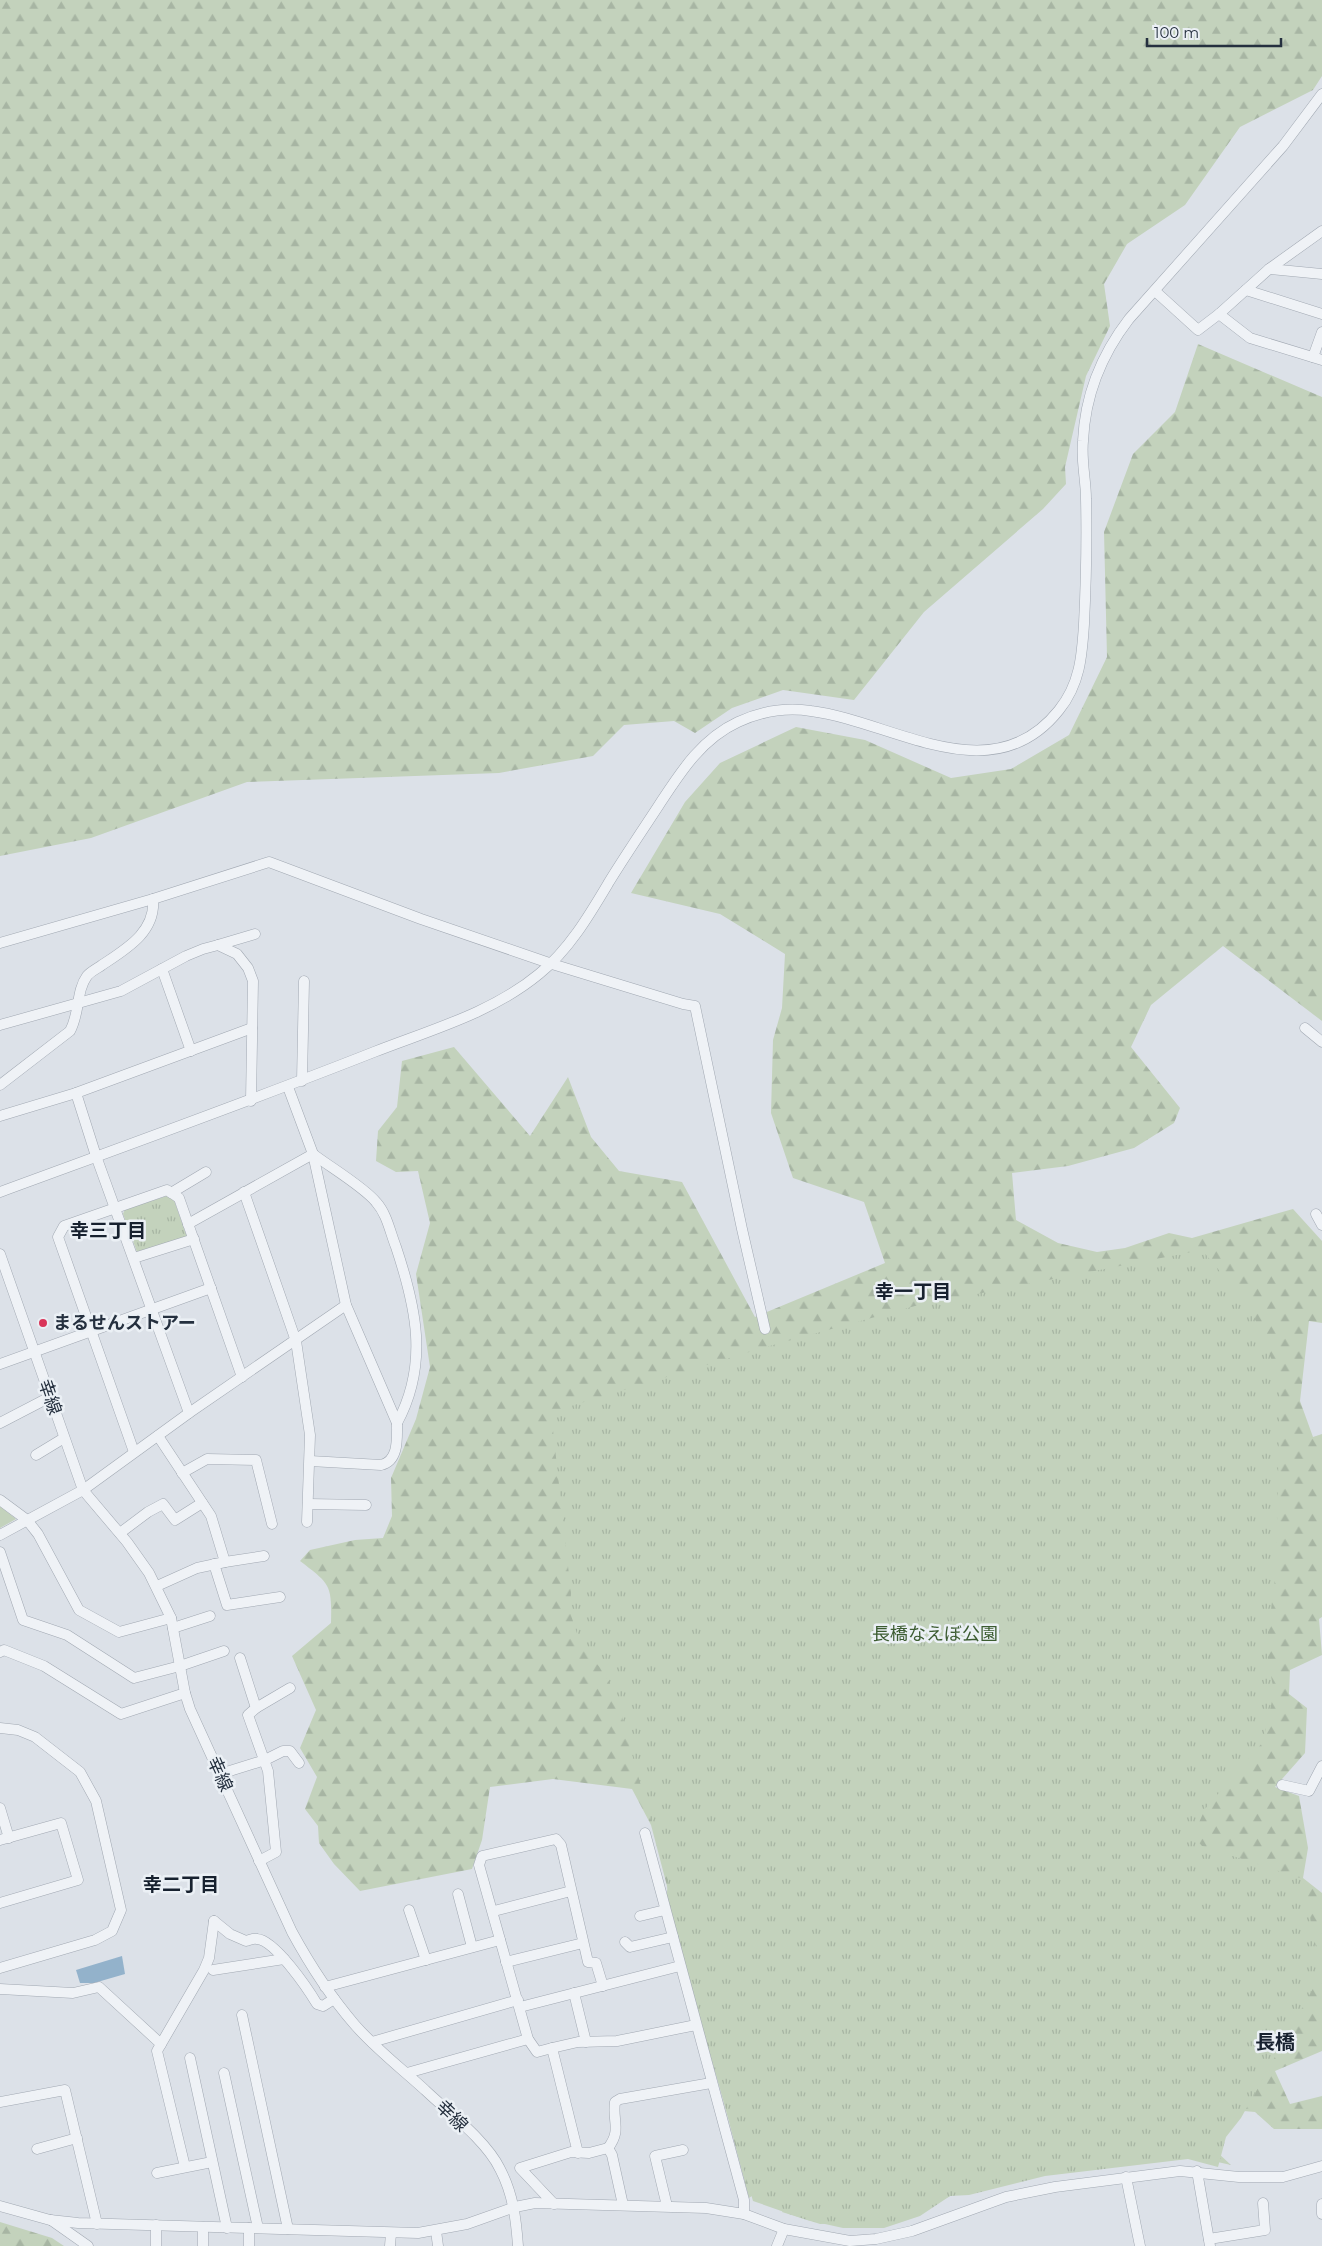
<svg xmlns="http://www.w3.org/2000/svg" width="1322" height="2246" font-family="Montserrat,'Noto Sans JP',sans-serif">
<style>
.forest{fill:url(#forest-firs)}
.park{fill:url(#park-tufts)}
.water{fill:#93b2cb}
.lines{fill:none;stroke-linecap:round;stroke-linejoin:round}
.minor-casing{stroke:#a1a8b2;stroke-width:11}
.minor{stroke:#eff2f6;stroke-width:10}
.poi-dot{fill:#d93559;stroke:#ebf0f5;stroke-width:2}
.labels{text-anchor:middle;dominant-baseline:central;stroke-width:5;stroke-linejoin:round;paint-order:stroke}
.poi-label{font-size:18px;font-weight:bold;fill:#25303f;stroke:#ebf0f5;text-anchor:start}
.street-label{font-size:18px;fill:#25303f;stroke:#ebf0f5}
.park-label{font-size:18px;fill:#3c5c31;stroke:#ebf0f5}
.neighbourhood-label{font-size:19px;font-weight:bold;fill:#17212f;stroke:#ebf0f5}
.quarter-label{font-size:20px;font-weight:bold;fill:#17212f;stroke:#ebf0f5}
</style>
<defs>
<pattern id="forest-firs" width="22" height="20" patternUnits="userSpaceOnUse" patternTransform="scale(1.25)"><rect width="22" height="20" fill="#c3d2bc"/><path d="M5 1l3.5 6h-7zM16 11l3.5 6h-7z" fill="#a7b5a3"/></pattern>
<pattern id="park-tufts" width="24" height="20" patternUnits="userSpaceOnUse" patternTransform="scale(1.25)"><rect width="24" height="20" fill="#c3d2bc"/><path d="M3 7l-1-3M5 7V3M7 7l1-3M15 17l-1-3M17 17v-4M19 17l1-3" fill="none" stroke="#a7b5a3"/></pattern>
</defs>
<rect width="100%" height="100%" fill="#dce1e8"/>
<!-- forest -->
<g class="forest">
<path d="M 0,0 L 1322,0 L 1322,76 L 1313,90 L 1240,127 L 1185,205 L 1127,244 L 1104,284 L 1110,326 L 1086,376 L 1065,467 L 1066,484 L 1043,509 L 924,612 L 854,700 L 783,690 L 732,708 L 695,733 L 674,721 L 624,725 L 593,756 L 499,773 L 247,782 L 91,838 L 0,856 Z"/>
<path d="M 1198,344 L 1322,397 L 1322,1021 L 1223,946 L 1151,1005 L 1131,1047 L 1180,1108 L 1174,1123 L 1134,1148 L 1068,1166 L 1012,1173 L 1016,1220 L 1058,1243 L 1097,1252 L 1125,1248 L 1169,1233 L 1192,1238 L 1293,1209 L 1322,1241 L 1322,1323 L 1309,1321 L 1300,1401 L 1313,1437 L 1322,1434 L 1322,1617 L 1319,1619 L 1322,1655 L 1290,1670 L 1289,1694 L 1307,1708 L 1305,1753 L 1275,1787 L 1299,1796 L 1308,1848 L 1303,1878 L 1322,1893 L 1322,2051 L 1275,2071 L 1290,2104 L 1322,2096 L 1322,2129 L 1274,2129 L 1255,2112 L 1232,2110 L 1204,2140 L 1231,2165 L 1178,2153 L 975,2183 L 937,2203 L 894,2222 L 820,2224 L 782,2212 L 787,2201 L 783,2174 L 749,2198 L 651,1825 L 632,1789 L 553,1779 L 490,1787 L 482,1840 L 472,1869 L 360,1891 L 334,1864 L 319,1843 L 318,1826 L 305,1809 L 317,1777 L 300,1748 L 316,1710 L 292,1656 L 331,1623 C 332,1584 330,1584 300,1561 L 310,1550 L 355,1540 L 383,1538 L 392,1516 L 391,1478 L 416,1419 L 430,1367 L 416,1274 L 430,1223 L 418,1171 L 396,1172 L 376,1161 L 378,1131 L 397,1107 L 402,1061 L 454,1047 L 530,1136 L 568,1077 L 591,1137 L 619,1171 L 682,1182 L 755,1317 L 885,1263 L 864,1202 L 793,1178 L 771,1113 L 773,1040 L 782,1008 L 785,954 L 720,914 L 631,893 L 685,802 L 720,763 L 796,727 L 865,740 L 951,778 L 1011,769 L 1069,735 L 1107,657 L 1104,532 L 1133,454 L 1175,412 Z"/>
<path d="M 0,2222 L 52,2238 L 64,2246 L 0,2246 Z"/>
</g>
<!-- park -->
<g class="park">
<path d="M 167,1196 L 174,1200 L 187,1237 L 137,1252 L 123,1214 L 125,1209 Z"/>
<path d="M 1202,1250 L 1250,1307 L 1273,1363 L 1280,1386 L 1276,1571 L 1266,1648 L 1274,1692 L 1263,1742 L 1205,1809 L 1193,1836 L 1202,1846 L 1303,1879 L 1321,1974 L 1241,2118 L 1226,2137 L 1218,2167 L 1188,2159 L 1045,2176 L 969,2195 L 950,2196 L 920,2216 L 884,2228 L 843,2228 L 807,2220 L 753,2201 L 666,1905 L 668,1880 L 623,1723 L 621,1702 L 600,1667 L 582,1649 L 570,1612 L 571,1593 L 551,1412 L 766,1347 L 915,1306 Z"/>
<path d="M 0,1506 L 16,1519 L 0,1528 Z"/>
</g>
<!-- water -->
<path class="water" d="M 122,1956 L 125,1974 L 94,1983 L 80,1983 L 76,1970 Z"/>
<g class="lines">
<defs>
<g id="minor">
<path d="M 1269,269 L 1322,274"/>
<path d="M 1246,290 L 1322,314"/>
<path d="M 1155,291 L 1198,330 L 1219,314 L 1269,269 L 1322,231"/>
<path d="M 1219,314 L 1250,338 L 1322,360"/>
<path d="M 1313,357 L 1322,332"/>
<path d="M 0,943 L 153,899 L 269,862 L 421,919 L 552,964 L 683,1004 L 695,1006 L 742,1229 L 765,1329"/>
<path d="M 218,945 L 255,934"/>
<path d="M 162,969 L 191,1051"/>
<path d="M 0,1025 L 121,991 L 186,956 L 203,949 L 218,945 L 237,954 L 248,968 L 253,981 L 251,1101"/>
<path d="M 1305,1028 L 1322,1042"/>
<path d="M 302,1081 L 304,981"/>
<path d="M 0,1085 L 70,1031 C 80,1013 76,991 87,976 C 90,972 98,968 102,965 C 126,949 156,932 153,899"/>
<path d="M 288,1087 L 313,1154 L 346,1305 L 397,1423 C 397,1438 399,1461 381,1465 L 310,1461"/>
<path d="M 76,1093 L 96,1156 L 189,1413"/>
<path d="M 0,1116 L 76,1093 L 252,1028"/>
<path d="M 0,1192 C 125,1146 250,1101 374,1052 C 430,1030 492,1013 539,974 C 569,950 590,914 609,882 C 625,856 642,831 659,805 C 680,773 701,739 738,722 C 760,712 786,707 811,711 C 892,721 992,795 1059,710 C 1080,684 1082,656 1084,624 C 1086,583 1087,541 1086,499 C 1086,480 1081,461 1083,441 C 1085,396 1102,354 1129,319 L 1283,146 L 1322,94"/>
<path d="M 244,1192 L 296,1341 L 310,1435 L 307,1522"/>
<path d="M 171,1193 L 206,1172"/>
<path d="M 1316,1214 L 1322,1225"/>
<path d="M 188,1224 L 313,1154 C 330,1167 364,1187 376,1202 C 387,1214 390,1232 396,1247 C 416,1307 429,1364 397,1423"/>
<path d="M 0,1254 L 83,1490 L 127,1542 L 149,1573 L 171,1618 L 185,1693 L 190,1709 L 292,1932 C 310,1965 330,1996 355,2025 C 376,2049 402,2069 425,2090 C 448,2112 486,2140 500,2169 C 513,2194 516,2218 518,2246"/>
<path d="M 134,1258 L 194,1239"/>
<path d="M 0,1364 L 211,1288"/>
<path d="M 0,1423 L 50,1397"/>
<path d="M 134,1452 L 58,1237 L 64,1226 L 167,1190 L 179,1198 L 242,1377"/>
<path d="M 36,1455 L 64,1438"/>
<path d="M 182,1473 L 207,1459 L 256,1460 L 272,1524"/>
<path d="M 0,1500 L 27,1520 L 38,1534 L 79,1610 L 119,1632 L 171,1618"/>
<path d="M 308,1504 L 366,1505"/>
<path d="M 120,1533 L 148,1512 L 163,1504 L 175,1520 L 202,1503"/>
<path d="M 0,1535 L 83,1490 L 189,1413 L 346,1305"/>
<path d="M 0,1552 L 23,1620 L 67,1635 L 134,1678 L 180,1666 L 224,1651"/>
<path d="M 225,1562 L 264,1556"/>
<path d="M 214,1564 L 227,1605 L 280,1597"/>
<path d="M 157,1586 L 197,1568 L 225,1562 L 211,1516 L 158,1436"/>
<path d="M 173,1628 L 210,1616"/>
<path d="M 0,1652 L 4,1650 L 44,1666 L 121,1714 L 185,1693"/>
<path d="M 240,1658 L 256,1708"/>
<path d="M 0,1728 L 18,1730 L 35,1737 L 80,1772 L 96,1801 L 121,1910 L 112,1931 L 95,1940 L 0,1968"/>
<path d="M 220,1774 L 265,1760 L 283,1751 L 290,1751 L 299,1763"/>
<path d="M 1282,1785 L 1309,1791 L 1322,1766"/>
<path d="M 0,1808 L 9,1838"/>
<path d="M 645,1833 L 744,2200 L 744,2214"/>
<path d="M 0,1840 L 61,1823 L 78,1880 L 0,1903"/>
<path d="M 259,1861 L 276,1852 L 268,1771 L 248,1715 L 256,1708 L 290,1688"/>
<path d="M 458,1894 L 472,1947"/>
<path d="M 409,1910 L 426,1960"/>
<path d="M 494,1911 L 571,1891"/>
<path d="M 640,1916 L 665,1910"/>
<path d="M 214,1921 L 230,1934 L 246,1941 C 250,1940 254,1938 257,1939 C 275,1940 308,1989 317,2004 L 323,2006 L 334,1999"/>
<path d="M 625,1942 L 630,1947 L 673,1937"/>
<path d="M 506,1962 L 583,1943"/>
<path d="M 213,1970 L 284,1959"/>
<path d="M 325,1987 L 500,1940"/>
<path d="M 0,1989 L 73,1993 L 99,1987 L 161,2044"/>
<path d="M 574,1993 L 586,2042"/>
<path d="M 520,2007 L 680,1966"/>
<path d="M 242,2015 L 288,2229"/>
<path d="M 372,2042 L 518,2000"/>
<path d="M 552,2048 L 578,2042 L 617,2041 L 696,2025"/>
<path d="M 190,2058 L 227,2228"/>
<path d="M 224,2073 L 258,2228"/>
<path d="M 407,2073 L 528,2039"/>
<path d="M 0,2102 L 65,2090 L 97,2224"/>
<path d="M 608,2148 L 612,2155 L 623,2205"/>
<path d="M 37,2149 L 77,2138"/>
<path d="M 578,2153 L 552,2048 L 537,2052 L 528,2039 L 479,1865 L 482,1856 L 556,1839 L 561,1845 L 588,1962 L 596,1963 L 603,1986"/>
<path d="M 185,2167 L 157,2051 L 204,1970 L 209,1958 L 214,1921"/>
<path d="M 1197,2171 L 1210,2246"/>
<path d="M 157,2173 L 212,2162"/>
<path d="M 1126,2177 L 1140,2246"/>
<path d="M 554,2204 L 520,2168 L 571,2152 L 589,2153 L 608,2148 C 622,2130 612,2121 615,2102 L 620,2099 L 711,2083"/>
<path d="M 1322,2204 L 1322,2214"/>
<path d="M 0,2206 L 50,2220 L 78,2223 L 418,2233 L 467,2224 L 515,2207 L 535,2203 L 706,2208 L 744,2214 L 784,2229 L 850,2241 L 876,2239 L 912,2231 L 1006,2197 L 1055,2187 L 1180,2171 L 1239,2177 L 1283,2177 L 1322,2166"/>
<path d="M 667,2206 L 655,2156 L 683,2150"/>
<path d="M 51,2220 L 88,2246"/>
<path d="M 249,2228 L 249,2246"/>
<path d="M 436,2231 L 438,2246"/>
<path d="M 1209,2239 L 1265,2230 L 1263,2203"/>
<path d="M 156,2246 L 156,2225"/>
<path d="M 203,2246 L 203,2227"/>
<path d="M 390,2246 L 391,2233"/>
<path d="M 777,2246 L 784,2229"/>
</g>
</defs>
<!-- minor casing -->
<use href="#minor" class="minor-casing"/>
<!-- minor -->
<use href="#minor" class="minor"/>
</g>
<!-- markers -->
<circle class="poi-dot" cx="43" cy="1323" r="5"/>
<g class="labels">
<!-- poi labels -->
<g class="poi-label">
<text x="53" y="1323">まるせんストアー</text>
</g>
<!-- street labels -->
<g class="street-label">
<text transform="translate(50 1397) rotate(71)">幸線</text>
<text transform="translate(220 1774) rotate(66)">幸線</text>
<text transform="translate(452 2116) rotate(44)">幸線</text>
</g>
<!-- park labels -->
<g class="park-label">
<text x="935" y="1634">長橋なえぼ公園</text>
</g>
<!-- neighbourhood labels -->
<g class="neighbourhood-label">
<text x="108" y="1230">幸三丁目</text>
<text x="913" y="1291">幸一丁目</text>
<text x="181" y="1884">幸二丁目</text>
</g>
<!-- quarter labels -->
<g class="quarter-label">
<text x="1275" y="2042">長橋</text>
</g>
</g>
<!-- scale -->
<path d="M1147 38v8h134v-8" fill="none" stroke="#25303f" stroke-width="2.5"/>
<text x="1154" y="38" font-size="15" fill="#25303f" stroke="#ebf0f5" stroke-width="4" paint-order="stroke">100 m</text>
</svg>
